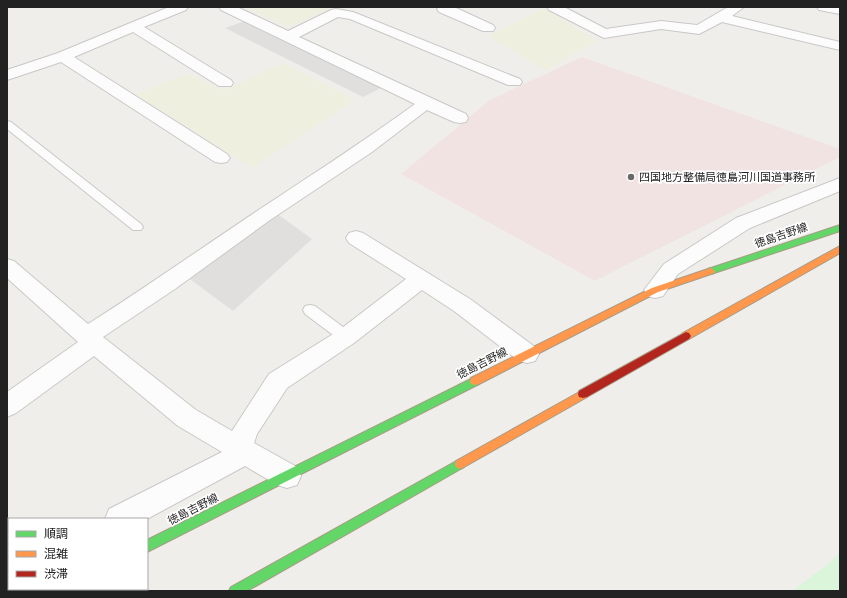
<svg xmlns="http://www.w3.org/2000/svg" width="847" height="598" font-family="Jost,'Noto Sans JP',sans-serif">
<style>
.commercial{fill:#f1e3e1}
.farmland{fill:#efefdf}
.park{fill:#daf5da}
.parking{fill:#e0dfde}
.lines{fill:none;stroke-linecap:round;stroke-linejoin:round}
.lane-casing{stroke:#c9c8c7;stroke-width:2}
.street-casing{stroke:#c9c8c7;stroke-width:2}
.fast-casing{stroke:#a79c86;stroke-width:2}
.slow-casing{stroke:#a79c86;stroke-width:2}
.jam-casing{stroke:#a79c86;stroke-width:2}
.lane{fill:#fdfcfc;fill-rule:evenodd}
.street{fill:#fdfcfc;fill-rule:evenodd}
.fast{fill:#63d668;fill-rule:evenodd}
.slow{fill:#ff974d;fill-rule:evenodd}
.jam{fill:#b3261e;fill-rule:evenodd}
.poi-dot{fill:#6a6968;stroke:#fff;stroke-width:1.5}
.labels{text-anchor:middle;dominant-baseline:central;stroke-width:3.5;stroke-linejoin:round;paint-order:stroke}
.poi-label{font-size:11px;fill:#222;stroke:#fff;text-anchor:start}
.street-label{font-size:11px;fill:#222;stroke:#fff}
</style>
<rect width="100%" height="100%" fill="#f0eeeb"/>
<!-- commercial -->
<path class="commercial" d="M 582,57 L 840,149 L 840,157 L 595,281 L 401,174 L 490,100 Z"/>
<!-- farmland -->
<g class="farmland">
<path d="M 245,7 L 334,7 L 288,27 Z"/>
<path d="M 543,8 L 597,41 L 546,70 L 487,36 Z"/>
<path d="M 283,63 L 355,100 L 252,168 L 135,94 L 187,74 L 224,90 Z"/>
</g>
<!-- park -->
<path class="park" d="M 840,554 L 840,591 L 793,591 Z"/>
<!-- parking -->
<g class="parking">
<path d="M 245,21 L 383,87 L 363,97 L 225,28 Z"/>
<path d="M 276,213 L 312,239 L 233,311 L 187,277 Z"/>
</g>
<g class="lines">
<defs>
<g id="lane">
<path d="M 7,121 L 11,122 L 141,224 L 143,227 L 141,230 L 133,230 L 7,129 Z"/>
<path d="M 310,305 L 315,306 L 351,333 L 353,337 L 351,341 L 346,343 L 341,341 L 305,314 L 303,310 L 305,306 Z"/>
</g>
<g id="street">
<path d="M 169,7 L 188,7 L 186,10 L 144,27 L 231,80 L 233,83 L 231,86 L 219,86 L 133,32 L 74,57 L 227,154 L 230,158 L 227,162 L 221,163 L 215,162 L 61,62 L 7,80 L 7,70 L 58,53 Z"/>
<path d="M 219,7 L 237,7 L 288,31 L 331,10 L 336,9 L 353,12 L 520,79 L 522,82 L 520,85 L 508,85 L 350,19 L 338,17 L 299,37 L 466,114 L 468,118 L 466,122 L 460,123 L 454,122 L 427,110 L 372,152 L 270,220 L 175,289 L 103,337 L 196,410 L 232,431 L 269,374 L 338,331 L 406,279 L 349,243 L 346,238 L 349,233 L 356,231 L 363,233 L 470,299 L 535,347 L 539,354 L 535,361 L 527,363 L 519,361 L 454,311 L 422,290 L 354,343 L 287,388 L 257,434 L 254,443 L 297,467 L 301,476 L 297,485 L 287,488 L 277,485 L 245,466 L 147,519 L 105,519 L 109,509 L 222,452 L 178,426 L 94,356 L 16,413 L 7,417 L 7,392 L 78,342 L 7,278 L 7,259 L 14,261 L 88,324 C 145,288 200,249 257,211 C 310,176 363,142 415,104 L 221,10 Z"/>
<path d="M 439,7 L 454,7 L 493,25 L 495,28 L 493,31 L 483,31 L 439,12 L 437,9 Z"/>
<path d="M 547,7 L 564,7 L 606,29 L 661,21 L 697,25 L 728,7 L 744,7 L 732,16 L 840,42 L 840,50 L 722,22 L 699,34 L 661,29 L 604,38 L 549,10 Z"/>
<path d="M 817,7 L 840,7 L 840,14 L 819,10 Z"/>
<path d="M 840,178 L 840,191 L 750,228 L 678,274 L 663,296 L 655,298 L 647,296 L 644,290 L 664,264 L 736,218 Z"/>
</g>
<g id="fast">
<path d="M 840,225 L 840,231 L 711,274 L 707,271 L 708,269 Z"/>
<path d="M 475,377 L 479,378 L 480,381 L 479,384 L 147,552 L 147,540 Z"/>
<path d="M 460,459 L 464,461 L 465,464 L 464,467 L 247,591 L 229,591 L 231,587 Z"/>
<path d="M 52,589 L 67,589 L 66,591 L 51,591 Z"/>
</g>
<g id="slow">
<path d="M 840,246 L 840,253 L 689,339 L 683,339 L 681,336 L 683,333 Z"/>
<path d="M 711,268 L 715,271 L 714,273 L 658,292 L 479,384 L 475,385 L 471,384 L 470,381 L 471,378 L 652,288 Z"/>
<path d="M 583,390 L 587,391 L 588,394 L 587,397 L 464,467 L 460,469 L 456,467 L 455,464 L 456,461 Z"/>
</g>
<path id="jam" d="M 686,332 L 689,333 L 691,336 L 689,339 L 587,397 L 583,398 L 579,397 L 578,394 L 579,391 Z"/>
</defs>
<!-- lane casing -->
<use href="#lane" class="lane-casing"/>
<!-- street casing -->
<use href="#street" class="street-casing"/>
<!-- fast casing -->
<use href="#fast" class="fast-casing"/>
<!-- slow casing -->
<use href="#slow" class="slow-casing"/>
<!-- jam casing -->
<use href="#jam" class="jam-casing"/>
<!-- lane -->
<use href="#lane" class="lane"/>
<!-- street -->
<use href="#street" class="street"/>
<!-- fast -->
<use href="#fast" class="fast"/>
<!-- slow -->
<use href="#slow" class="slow"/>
<!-- jam -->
<use href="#jam" class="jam"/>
</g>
<!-- markers -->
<circle class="poi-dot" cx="631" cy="177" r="4"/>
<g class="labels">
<!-- poi labels -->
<g class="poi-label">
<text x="639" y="177">四国地方整備局徳島河川国道事務所</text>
</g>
<!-- street labels -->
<g class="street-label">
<text transform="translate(781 235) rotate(-19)">徳島吉野線</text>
<text transform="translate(482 363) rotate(-27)">徳島吉野線</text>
<text transform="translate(193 509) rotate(-27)">徳島吉野線</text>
</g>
</g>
<!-- border -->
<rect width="847" height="598" fill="none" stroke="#222222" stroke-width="16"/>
<!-- legend -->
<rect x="8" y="518" width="140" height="72" fill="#ffffff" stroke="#a7a7a7"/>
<rect x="16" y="531" width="20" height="6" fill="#63d668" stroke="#a7a7a7"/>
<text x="44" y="538" font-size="12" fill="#222222">順調</text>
<rect x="16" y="551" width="20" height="6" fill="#ff974d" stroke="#a7a7a7"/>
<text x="44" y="558" font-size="12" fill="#222222">混雑</text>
<rect x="16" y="571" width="20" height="6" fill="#b3261e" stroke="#a7a7a7"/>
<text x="44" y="578" font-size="12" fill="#222222">渋滞</text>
</svg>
